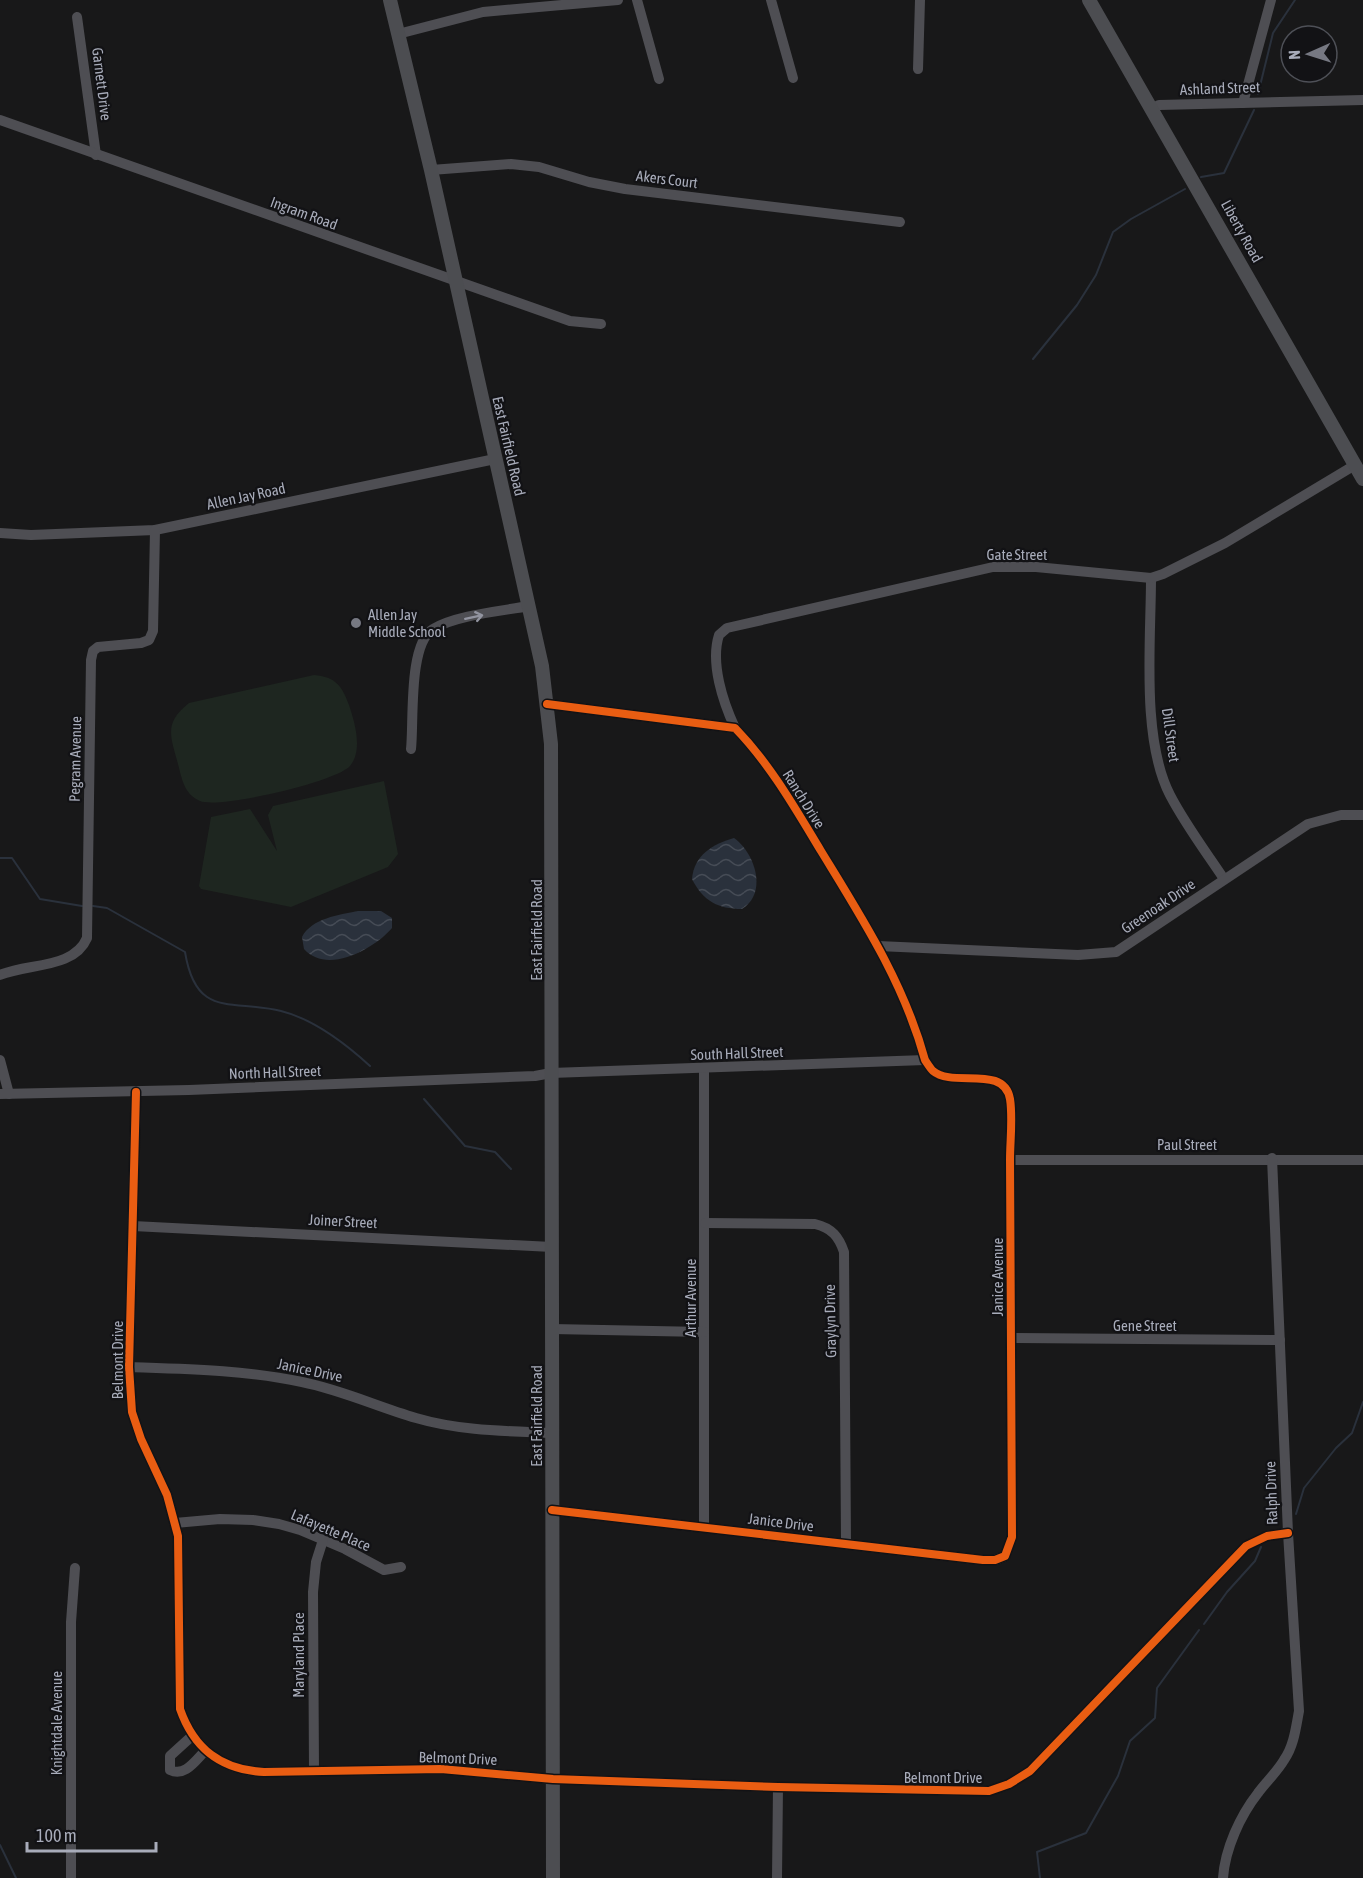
<svg xmlns="http://www.w3.org/2000/svg" width="1363" height="1878" font-family="'Asap Condensed',sans-serif">
<style>
.green{fill:#1e2620}
.water{fill:url(#water-waves)}
.lines{fill:none;stroke-linecap:round;stroke-linejoin:round}
.stream{stroke:#2a313c;stroke-width:2}
.street{stroke:#4e4e53;stroke-width:10}
.secondary{stroke:#4c4d51;stroke-width:14}
.cycleway-casing{stroke:#121215;stroke-width:11}
.cycleway{stroke:#e95d12;stroke-width:8}
.oneway{stroke:#9294a0}
.poi-dot{fill:#767882;stroke:#121215;stroke-width:2}
.labels{text-anchor:middle;dominant-baseline:central;stroke-width:4.5;stroke-linejoin:round;paint-order:stroke}
.street-label{font-size:15px;fill:#a8acba;stroke:#121215}
.poi-label{font-size:15px;fill:#a8acba;stroke:#121215;text-anchor:start}
</style>
<defs>
<pattern id="water-waves" width="16" height="10" patternUnits="userSpaceOnUse" patternTransform="scale(1.5)"><rect width="16" height="10" fill="#2a313c"/><path d="M0 5q4-4 8 0t8 0" fill="none" stroke="#464c56"/></pattern>
</defs>
<rect width="100%" height="100%" fill="#181819"/>
<!-- green -->
<g class="green">
<path d="M 314,675 C 336,677 342,686 349,705 C 355,723 363,750 350,766 C 336,782 219,809 200,801 C 184,794 182,779 178,764 C 170,735 164,723 189,703 Z"/>
<path d="M 384,781 L 398,854 L 388,867 L 291,907 L 201,889 L 199,886 L 211,817 L 250,809 L 277,851 L 268,815 L 273,806 Z"/>
</g>
<!-- water -->
<g class="water">
<path d="M 734,838 C 755,853 768,893 742,909 C 718,909 703,901 692,879 C 694,855 713,844 734,838 Z"/>
<path d="M 358,911 L 381,911 L 392,918 L 392,928 C 374,949 327,975 304,949 L 302,937 C 312,918 339,915 358,911 Z"/>
</g>
<g class="lines">
<!-- stream -->
<g class="stream">
<path d="M 1258,94 L 1273,33 L 1295,0"/>
<path d="M 1201,177 L 1224,173 L 1254,110"/>
<path d="M 1033,359 L 1077,305 L 1096,275 L 1113,232 L 1131,219 L 1185,189"/>
<path d="M 0,858 L 12,858 L 40,899 L 82,906"/>
<path d="M 93,906 L 107,908 L 185,952 C 196,1019 231,999 281,1011 C 313,1019 346,1044 370,1066"/>
<path d="M 424,1099 L 465,1146 L 495,1152 L 511,1169"/>
<path d="M 1296,1514 L 1304,1488 L 1336,1448 L 1352,1433 L 1363,1402"/>
<path d="M 1204,1624 L 1227,1592 L 1255,1561 L 1261,1547"/>
<path d="M 0,1845 L 16,1878"/>
<path d="M 1040,1878 L 1037,1852 L 1086,1833 L 1118,1776 L 1130,1741 L 1155,1718 L 1157,1688 L 1199,1630"/>
</g>
<!-- street -->
<g class="street">
<path d="M 637,0 L 659,79"/>
<path d="M 771,0 L 793,78"/>
<path d="M 77,17 L 96,155"/>
<path d="M 398,34 L 483,12 L 618,0"/>
<path d="M 918,69 L 920,0"/>
<path d="M 1243,103 L 1271,0"/>
<path d="M 1151,109 L 1159,105 L 1363,100"/>
<path d="M 0,120 L 570,321 L 601,324"/>
<path d="M 431,170 L 511,164 L 539,167 L 589,182 L 625,189 L 900,222"/>
<path d="M 0,533 L 31,535 L 155,530 L 495,459"/>
<path d="M 1151,578 C 1151,641 1141,739 1170,795 C 1185,824 1206,852 1224,879"/>
<path d="M 547,704 L 735,728 C 770,764 795,808 821,851 C 862,918 904,983 925,1060 C 927,1063 930,1068 933,1071 C 953,1088 1004,1064 1010,1099 C 1013,1118 1010,1141 1010,1160 L 1012,1537 L 1005,1556 L 995,1560 L 983,1560 L 552,1510"/>
<path d="M 735,728 C 723,702 710,663 719,635 L 727,628 L 993,567 L 1036,567 L 1151,578 L 1163,574 L 1225,543 L 1355,465"/>
<path d="M 411,749 C 414,722 408,644 433,629 C 456,615 502,611 529,606"/>
<path d="M 878,946 L 1078,955 L 1116,952 L 1308,824 L 1341,815 L 1363,815"/>
<path d="M 0,975 C 28,963 74,969 87,938 L 91,660 L 93,651 L 98,647 L 141,643 L 149,640 L 153,631 L 155,530"/>
<path d="M 0,1060 L 9,1094"/>
<path d="M 704,1069 L 704,1526"/>
<path d="M 136,1092 L 129,1367 L 132,1412 L 141,1439 L 167,1495 L 178,1536 L 180,1709 C 194,1749 221,1770 264,1772 L 441,1769 L 553,1779 L 778,1787 L 989,1791 L 1009,1784 L 1030,1771 L 1246,1546 L 1267,1536 L 1288,1533"/>
<path d="M 0,1094 L 189,1090 L 535,1076 L 551,1073 L 925,1060"/>
<path d="M 1010,1160 L 1363,1160"/>
<path d="M 705,1223 L 815,1224 C 832,1228 839,1237 844,1252 L 846,1544"/>
<path d="M 133,1226 L 552,1247"/>
<path d="M 552,1329 L 704,1332"/>
<path d="M 1011,1338 L 1280,1340"/>
<path d="M 129,1367 C 187,1369 245,1370 302,1382 C 342,1390 378,1407 416,1418 C 460,1431 507,1431 552,1433"/>
<path d="M 175,1523 L 220,1519 L 253,1520 L 279,1524 L 300,1530 L 345,1549 L 384,1570 L 401,1567"/>
<path d="M 192,1736 L 170,1756 L 170,1770 C 185,1777 195,1761 205,1751"/>
<path d="M 314,1771 L 313,1592 L 316,1562 L 323,1540"/>
<path d="M 71,1878 L 71,1622 L 75,1568"/>
<path d="M 777,1878 L 778,1787"/>
<path d="M 1223,1878 C 1225,1849 1240,1816 1258,1793 C 1266,1782 1277,1772 1284,1760 C 1294,1746 1296,1727 1299,1711 L 1288,1533 L 1272,1158"/>
</g>
<!-- secondary -->
<g class="secondary">
<path d="M 390,0 L 431,170 L 542,666 L 551,744 L 553,1878"/>
<path d="M 1089,0 L 1363,479"/>
</g>
<defs>
<g id="cycleway">
<path d="M 547,704 L 735,728 C 770,764 795,808 821,851 C 862,918 904,983 925,1060 C 927,1063 930,1068 933,1071 C 953,1088 1004,1064 1010,1099 C 1013,1118 1010,1141 1010,1160 L 1012,1537 L 1005,1556 L 995,1560 L 983,1560 L 552,1510"/>
<path d="M 136,1092 L 129,1367 L 132,1412 L 141,1439 L 167,1495 L 178,1536 L 180,1709 C 194,1749 221,1770 264,1772 L 441,1769 L 553,1779 L 778,1787 L 989,1791 L 1009,1784 L 1030,1771 L 1246,1546 L 1267,1536 L 1288,1533"/>
</g>
</defs>
<!-- cycleway casing -->
<use href="#cycleway" class="cycleway-casing"/>
<!-- cycleway -->
<use href="#cycleway" class="cycleway"/>
</g>
<!-- one-way arrows -->
<defs><path id="oneway-shaft" d="M-6 0H5M1.5-3L5.5 0L1.5 3" fill="none" stroke-width="1.6" stroke-linecap="round" stroke-linejoin="round" transform="scale(1.5)"/></defs>
<use class="oneway" href="#oneway-shaft" transform="translate(474 617) rotate(-12)"/>
<!-- markers -->
<circle class="poi-dot" cx="356" cy="623" r="6"/>
<g class="labels">
<!-- street labels -->
<g class="street-label">
<text transform="translate(102 84) rotate(83)">Garnett Drive</text>
<text transform="translate(1220 88) rotate(-2)">Ashland Street</text>
<text transform="translate(667 179) rotate(7)">Akers Court</text>
<text transform="translate(304 213) rotate(20)">Ingram Road</text>
<text transform="translate(1242 231) rotate(61)">Liberty Road</text>
<text transform="translate(509 446) rotate(77)">East Fairfield Road</text>
<text transform="translate(246 496) rotate(-12)">Allen Jay Road</text>
<text x="1017" y="554">Gate Street</text>
<text transform="translate(1171 735) rotate(82)">Dill Street</text>
<text transform="translate(75 759) rotate(-89)">Pegram Avenue</text>
<text transform="translate(804 799) rotate(58)">Ranch Drive</text>
<text transform="translate(1158 906) rotate(-34)">Greenoak Drive</text>
<text transform="translate(536 930) rotate(-90)">East Fairfield Road</text>
<text transform="translate(737 1053) rotate(-2)">South Hall Street</text>
<text transform="translate(275 1072) rotate(-2)">North Hall Street</text>
<text x="1187" y="1144">Paul Street</text>
<text transform="translate(343 1221) rotate(3)">Joiner Street</text>
<text transform="translate(997 1277) rotate(-90)">Janice Avenue</text>
<text transform="translate(690 1298) rotate(-90)">Arthur Avenue</text>
<text transform="translate(830 1321) rotate(-91)">Graylyn Drive</text>
<text x="1145" y="1325">Gene Street</text>
<text transform="translate(117 1360) rotate(-90)">Belmont Drive</text>
<text transform="translate(310 1370) rotate(12)">Janice Drive</text>
<text transform="translate(536 1416) rotate(-90)">East Fairfield Road</text>
<text transform="translate(1271 1493) rotate(-92)">Ralph Drive</text>
<text transform="translate(781 1522) rotate(7)">Janice Drive</text>
<text transform="translate(331 1530) rotate(23)">Lafayette Place</text>
<text transform="translate(298 1655) rotate(-90)">Maryland Place</text>
<text transform="translate(56 1723) rotate(-90)">Knightdale Avenue</text>
<text transform="translate(458 1758) rotate(2)">Belmont Drive</text>
<text x="943" y="1777">Belmont Drive</text>
</g>
<!-- poi labels -->
<g class="poi-label">
<text x="368" y="614">Allen Jay<tspan x="368" dy="17">Middle School</tspan></text>
</g>
</g>
<!-- north arrow -->
<g transform="translate(1309 54) rotate(267)"><circle r="28" fill="#121215" stroke="#4e5057" stroke-width="1.5"/>
<path d="M0-4.5L10 22L0 15L-10 22Z" fill="#767882"/>
<text y="-9" font-size="16" font-weight="bold" text-anchor="middle" fill="#a8acba">N</text>
</g>
<!-- scale -->
<path d="M27 1842v9h129v-9" fill="none" stroke="#a8acba" stroke-width="3"/>
<text x="36" y="1842" font-size="18" fill="#a8acba" stroke="#121215" stroke-width="4.5" paint-order="stroke">100 m</text>
</svg>
